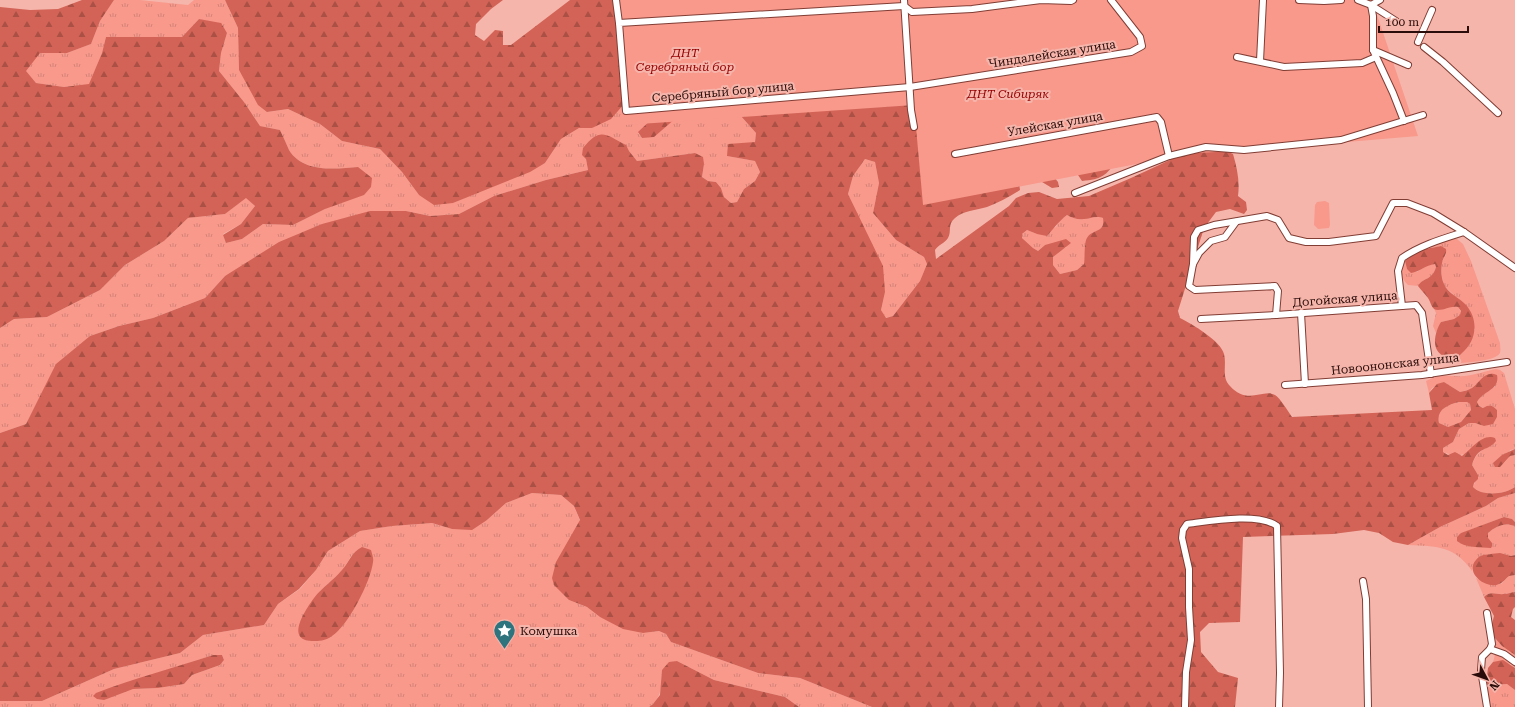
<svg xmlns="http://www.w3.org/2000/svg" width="1515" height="707" font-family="'Roboto Serif',serif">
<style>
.grass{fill:url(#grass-tufts);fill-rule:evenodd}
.forest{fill:url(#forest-firs);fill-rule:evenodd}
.garden{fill:#f8998c}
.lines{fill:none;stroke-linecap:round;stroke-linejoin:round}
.minor-casing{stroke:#813d34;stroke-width:8}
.minor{stroke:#fff;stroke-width:6}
.labels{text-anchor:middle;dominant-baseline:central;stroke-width:4;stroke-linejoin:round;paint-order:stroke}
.park-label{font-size:12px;font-style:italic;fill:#950002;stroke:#f6b5ab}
.street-label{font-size:12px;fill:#2a0d0a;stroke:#f6b5ab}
.poi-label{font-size:12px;fill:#2a0d0a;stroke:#f6b5ab;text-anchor:start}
</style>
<defs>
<pattern id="grass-tufts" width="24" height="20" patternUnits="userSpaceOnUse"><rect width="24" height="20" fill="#f8998c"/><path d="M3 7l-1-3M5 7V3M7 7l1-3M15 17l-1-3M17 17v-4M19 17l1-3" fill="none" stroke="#d58377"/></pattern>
<pattern id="forest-firs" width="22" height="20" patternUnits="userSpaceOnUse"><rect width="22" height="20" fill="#d26356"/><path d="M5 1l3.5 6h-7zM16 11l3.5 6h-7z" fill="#ab5045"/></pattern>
</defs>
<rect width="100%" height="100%" fill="#f6b5ab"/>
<!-- grass -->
<g class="grass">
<path d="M 114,0 L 140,0 L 188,5 L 194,0 L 225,0 L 238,28 L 239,70 L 268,112 L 288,109 L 320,124 L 342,141 L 380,149 L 402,172 L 419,195 L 453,203 L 545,163 L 561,139 L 579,128 L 592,128 L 638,88 L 708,82 L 638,133 L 642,138 L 676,118 L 740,115 L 756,133 L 755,142 L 727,156 L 755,161 L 760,172 L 755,181 L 744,189 L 737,202 L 731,203 L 724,197 L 721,188 L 716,182 L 708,181 L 702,177 L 704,164 L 695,153 L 637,161 L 629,151 L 586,159 L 588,170 L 546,180 L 494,196 L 459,214 L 430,216 L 406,211 L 225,276 L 205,298 L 153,318 L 119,326 L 90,336 L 38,401 L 26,424 L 0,433 L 0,328 L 14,319 L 47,317 L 100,290 L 125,265 L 164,241 L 188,218 L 225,214 L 246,197 L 255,206 L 241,224 L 223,234 L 226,243 L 242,239 L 263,224 L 293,225 L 325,209 L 358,167 C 335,169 303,173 289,150 C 286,143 283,136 280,130 L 260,126 L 244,102 L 219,71 L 221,53 L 227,33 L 199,19 L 182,37 L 106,37 L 102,53 L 89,85 L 64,87 L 36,83 L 25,71 L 40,52 L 67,53 L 91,44 L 100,21 Z"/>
<path d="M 865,159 L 875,162 L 879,183 L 873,213 L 896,240 L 924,257 L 927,264 L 920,281 L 893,316 L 885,318 L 881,310 L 885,292 L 864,229 L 848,194 L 853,176 Z"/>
<path d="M 1067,215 C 1072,218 1078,220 1084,219 C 1091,219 1095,215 1103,218 C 1104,227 1101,230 1092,233 L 1084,264 L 1077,270 L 1060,274 L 1053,265 L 1053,257 L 1060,250 L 1067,247 L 1045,245 L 1038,251 L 1033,248 L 1022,238 L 1022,234 L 1027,230 L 1037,234 L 1056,227 L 1059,221 Z"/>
<path d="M 1451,238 L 1457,239 L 1463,244 L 1471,261 L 1500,343 C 1500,346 1501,350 1500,353 C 1496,362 1458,363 1448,364 L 1444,361 L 1439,352 L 1446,357 L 1475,330 L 1454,295 L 1444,286 L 1442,277 L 1442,262 L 1446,254 L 1441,246 L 1429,248 Z"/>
<path d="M 1405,261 L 1407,269 L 1417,272 L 1429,264 L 1435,264 L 1436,267 C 1432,281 1423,277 1418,286 L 1408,285 C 1400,278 1401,270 1405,261 Z"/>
<path d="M 1450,306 L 1458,307 L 1461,312 L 1461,315 L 1454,319 L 1441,322 L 1436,333 L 1433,326 L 1436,313 L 1434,309 L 1439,310 Z"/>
<path d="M 1496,369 L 1500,370 L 1504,373 L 1515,409 L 1515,449 L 1510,450 L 1504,463 L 1510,456 L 1515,455 L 1515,487 C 1506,494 1482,497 1473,487 L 1478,475 L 1472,465 C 1476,453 1482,449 1493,445 C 1477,450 1459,460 1443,452 L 1443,448 L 1453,442 L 1459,429 L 1469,423 L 1475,423 L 1484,426 L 1493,423 L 1497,417 L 1497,410 C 1492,405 1490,404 1484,408 L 1479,406 L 1477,402 L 1481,395 L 1496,386 L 1476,384 L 1471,389 L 1460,392 L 1444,382 L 1432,388 L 1429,393 L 1426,381 C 1443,373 1447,377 1464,376 C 1475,375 1486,371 1496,369 Z"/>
<path d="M 1459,402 L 1467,402 L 1470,404 L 1471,410 L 1461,422 L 1448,427 L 1439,423 C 1436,410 1447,405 1459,402 Z"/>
<path d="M 532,493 L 561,495 L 574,506 L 580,521 L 571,537 L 569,600 L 587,607 L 600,617 L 643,633 L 659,631 L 666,634 L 671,642 L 758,673 L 800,678 L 872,707 L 799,707 L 785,697 L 714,680 L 677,661 L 662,670 C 661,686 663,697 649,707 L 0,707 L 0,701 L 42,701 L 114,669 L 180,653 L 203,635 L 264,625 L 278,604 L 300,589 L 316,570 L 328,551 L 360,531 L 392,526 L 432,523 L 452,529 L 487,520 L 506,503 ZM 354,551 L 307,641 L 320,591 L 343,570 ZM 213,655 L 222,655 L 224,660 L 220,665 L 192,675 L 184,684 L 158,688 L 133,689 L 174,668 Z"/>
<path d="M 1515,493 L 1515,522 L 1512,519 L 1504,517 L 1462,533 L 1457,537 L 1457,540 L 1460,543 L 1488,538 L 1488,533 C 1496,526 1504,523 1515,526 L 1515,555 L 1511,556 C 1497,552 1474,552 1472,571 C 1455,546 1436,546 1408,545 L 1440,527 L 1486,506 L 1498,498 Z"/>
<path d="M 1515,575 L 1515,592 C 1512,592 1508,594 1504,594 C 1497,595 1490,590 1484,597 L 1476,578 L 1486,583 L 1501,584 L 1509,576 Z"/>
<path d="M 1494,637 L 1502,646 L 1515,655 L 1515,668 L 1511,664 L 1493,662 C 1496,653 1496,646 1494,637 Z"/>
<path d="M 1486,683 L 1490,685 L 1507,684 L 1515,690 L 1515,707 L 1491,707 Z"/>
</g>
<!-- forest -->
<g class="forest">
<path d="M 82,0 L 114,0 L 100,21 L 91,44 L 67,53 L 40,53 L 26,71 L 36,83 L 64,87 L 89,84 L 102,53 L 106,37 L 182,37 L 199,19 L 221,23 L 227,33 L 221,53 L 219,71 L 244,102 L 260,126 L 280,130 C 283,136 286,143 289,150 C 303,173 335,169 358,167 L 372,178 L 371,187 L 364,195 L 325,209 L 293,225 L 263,224 L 242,239 L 226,243 L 223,235 L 241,224 L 255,206 L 246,198 L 225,214 L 188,218 L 164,241 L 125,265 L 100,290 L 47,317 L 14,319 L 0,328 L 0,7 L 30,10 L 58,9 Z"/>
<path d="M 225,0 L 503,0 L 491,9 L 476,24 L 475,35 L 484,41 L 495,30 L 503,31 L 503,45 L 511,45 L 570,0 L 931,0 L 1117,160 C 1106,176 1102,179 1082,181 L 1076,172 L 1050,172 L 1058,182 L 1059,187 L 1052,188 L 1037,179 L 1019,183 L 1020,190 C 1010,197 998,203 987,207 C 977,210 962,211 955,218 C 947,225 952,231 948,238 C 945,243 938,245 935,250 L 936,259 L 1009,206 L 1016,198 L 1028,193 L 1039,192 L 1057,199 L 1089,196 L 1131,178 L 1198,147 L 1222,149 L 1233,154 C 1237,168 1240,181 1238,196 L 1246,202 L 1247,210 L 1244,214 L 1230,209 L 1216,212 L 1204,228 L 1178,311 L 1180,318 C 1192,324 1221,341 1224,354 C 1227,365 1221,377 1230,386 C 1248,406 1263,388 1275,395 C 1280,398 1288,411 1292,417 L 1432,410 L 1429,393 L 1437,384 L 1444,382 L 1460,392 C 1464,391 1469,390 1472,388 C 1481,381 1485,370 1497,375 C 1500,390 1484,390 1477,402 L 1479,406 L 1483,408 C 1490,404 1492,405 1497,410 L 1497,417 L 1493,424 L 1484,426 L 1475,423 L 1469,423 L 1459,429 L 1453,442 L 1443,448 L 1443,452 L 1448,455 L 1455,452 L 1462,456 C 1471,450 1482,433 1495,438 L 1496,441 C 1488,452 1478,445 1472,465 L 1478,475 L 1478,479 L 1474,483 L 1473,487 C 1482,497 1506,494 1515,487 L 1515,493 L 1498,498 L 1486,506 L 1440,527 L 1408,545 L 1393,542 L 1379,533 L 1364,530 L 1333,534 L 1243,537 L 1240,622 L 1209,623 L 1200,632 L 1201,652 L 1218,672 L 1238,678 L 1235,707 L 872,707 L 800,678 L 758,673 L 671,642 L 666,634 L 659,631 L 643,633 L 623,629 L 600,617 L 587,607 L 569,600 L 554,585 L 552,578 L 556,562 L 580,520 L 574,506 L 561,495 L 532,493 L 506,503 L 487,520 L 472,530 L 452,529 L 432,523 L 392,526 L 360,531 L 328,551 L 316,570 L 299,589 L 278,604 L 264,625 L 203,635 L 180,653 L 114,669 L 42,701 L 0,701 L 0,433 L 26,424 L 56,364 L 90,336 L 119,326 L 153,318 L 205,298 L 225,276 L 279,242 L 322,224 L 370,211 L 406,211 L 430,216 L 459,214 L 494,196 L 546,180 L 588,170 L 586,159 L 582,155 L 583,148 C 600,127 605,134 626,145 L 629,151 L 637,161 L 695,153 L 703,157 L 704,164 L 702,177 L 708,181 L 716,182 L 721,188 L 724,197 L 731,203 L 737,202 L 744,189 L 755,181 L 760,172 L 755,161 L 727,156 L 728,144 L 755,142 L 756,133 L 740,115 L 676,118 L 654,137 L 642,138 L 638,132 L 673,99 L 638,88 L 611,119 L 592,128 L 579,128 L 561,139 L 545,163 L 530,172 L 453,203 L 434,205 L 419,195 L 402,172 L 380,149 L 342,141 L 320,124 L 288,109 L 267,112 L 258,105 L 239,70 L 238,28 ZM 865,159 L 875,162 L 879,183 L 873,213 L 896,240 L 924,257 L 927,264 L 920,281 L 893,316 L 886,318 L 881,310 L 885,292 L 883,266 L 848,194 L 853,176 ZM 1067,215 C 1072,218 1078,220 1084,219 C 1091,219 1095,215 1103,218 C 1105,234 1093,228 1087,238 C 1084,242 1085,258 1084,264 L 1077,270 L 1060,274 L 1053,265 L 1053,257 L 1071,243 L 1066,239 L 1045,245 L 1038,251 L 1033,248 L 1022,238 L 1022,234 L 1027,230 L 1037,234 L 1047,236 C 1054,228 1059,221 1067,215 ZM 1459,402 L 1467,402 L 1470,404 L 1471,410 L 1461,422 L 1448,427 L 1439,423 C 1436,410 1447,405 1459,402 Z"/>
<path d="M 1441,246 L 1446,249 C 1447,255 1443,257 1442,263 C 1441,270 1441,278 1444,284 C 1447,293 1460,298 1466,305 C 1479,320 1477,341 1461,354 C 1454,361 1440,358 1436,348 C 1433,340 1437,328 1441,322 L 1454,319 L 1460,315 L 1461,311 L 1458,307 C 1449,306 1446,310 1438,310 C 1431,310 1431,302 1428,298 C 1425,294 1421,290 1418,286 C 1423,277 1432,281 1436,267 L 1435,264 C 1425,265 1420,272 1411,273 L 1407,269 L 1405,261 C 1413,251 1429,248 1441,246 Z"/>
<path d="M 1515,449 L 1515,455 L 1510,456 L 1500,467 L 1495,467 L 1493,463 L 1502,455 Z"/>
<path d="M 1504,517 L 1512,519 L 1515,522 L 1515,526 C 1504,522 1496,526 1488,533 L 1488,538 L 1492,543 L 1492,546 L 1491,548 C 1480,547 1465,548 1457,541 L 1457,537 L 1461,533 Z"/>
<path d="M 362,547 L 371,550 C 372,554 374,559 373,562 C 371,581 348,626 332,636 C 325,641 319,641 312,641 C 284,640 307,608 314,598 C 322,587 334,580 342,570 C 350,561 351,553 362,547 Z"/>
<path d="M 1500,553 L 1511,556 L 1515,555 L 1515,575 L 1509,576 C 1506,578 1503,583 1499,584 C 1487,590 1464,573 1476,560 C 1477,559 1479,556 1481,556 C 1485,554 1494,554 1500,553 Z"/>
<path d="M 1515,592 L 1515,607 L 1513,609 L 1511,617 L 1515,620 L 1515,655 L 1502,646 L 1494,637 L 1492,624 L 1494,616 L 1484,597 C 1490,590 1497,595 1504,594 C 1508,594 1512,592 1515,592 Z"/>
<path d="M 213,655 L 222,655 L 224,660 L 220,665 L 192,675 L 184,684 L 158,688 L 133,689 L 104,700 L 97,699 L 93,696 L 96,693 C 135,678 174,668 213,655 Z"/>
<path d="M 1503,660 L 1515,668 L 1515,690 L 1507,684 L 1490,685 L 1486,683 L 1488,668 L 1493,662 Z"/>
<path d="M 677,661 L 714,680 L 785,697 L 799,707 L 649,707 L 653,704 L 660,695 L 662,670 L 669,662 Z"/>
</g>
<!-- garden -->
<g class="garden">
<path d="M 619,0 L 1372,0 L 1418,136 L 1239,151 L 1194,153 L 923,205 L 914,105 L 625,125 Z"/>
<path d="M 1325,201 L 1329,203 L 1330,225 L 1329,228 L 1318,229 L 1314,225 L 1315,205 L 1317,202 Z"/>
</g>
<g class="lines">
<defs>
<g id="minor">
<path d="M 616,0 L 619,23"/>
<path d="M 904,0 L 911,110 L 914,127"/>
<path d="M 1299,0 L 1324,1 L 1341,0"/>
<path d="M 1358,0 L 1371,5 L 1380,0"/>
<path d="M 1371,5 L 1373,16 L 1373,50 L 1393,93 L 1404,121"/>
<path d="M 1371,5 L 1396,21"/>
<path d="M 904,6 L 619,23 L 626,111 L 910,87 L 1131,52 L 1142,46 L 1140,37 L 1111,0"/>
<path d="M 904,6 L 912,12 L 972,9 L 1041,0 L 1071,1 L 1073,0"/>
<path d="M 1418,42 L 1432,10"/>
<path d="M 1424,47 L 1443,62 L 1498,113"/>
<path d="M 1373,50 L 1408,65"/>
<path d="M 1237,57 L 1284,67 L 1362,63 L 1376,57"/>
<path d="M 1260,61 L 1263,0"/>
<path d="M 955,154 L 1157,117 L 1161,122 L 1169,156"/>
<path d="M 1075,193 L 1169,156 L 1206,147 L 1244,150 L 1341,140 L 1423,115"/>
<path d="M 1236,222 L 1225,237 L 1211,241 L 1199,253 L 1193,264 L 1189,286 L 1195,290 L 1275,286 L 1278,291 L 1276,315"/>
<path d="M 1193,264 L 1194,237 L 1198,230 L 1214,225 L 1267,216 L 1278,220 L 1289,238 L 1306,242 L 1329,242 L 1376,236 L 1393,203 L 1407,203 L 1433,213 L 1464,232 L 1515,268"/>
<path d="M 1402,306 L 1398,271 L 1402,258 C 1421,245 1442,239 1464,232"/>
<path d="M 1301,313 L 1305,384"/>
<path d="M 1201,319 L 1276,315 L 1416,305 L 1422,313 L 1431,374"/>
<path d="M 1285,385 L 1422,375 L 1507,362"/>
<path d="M 1363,581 L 1366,599 L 1368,707"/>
<path d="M 1487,613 L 1492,644 L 1490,649 L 1482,657 L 1481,670 L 1487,707"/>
<path d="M 1490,649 L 1504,654 L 1515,662"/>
<path d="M 1185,707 L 1186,672 L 1191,640 L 1189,607 L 1189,569 L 1182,538 L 1183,530 L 1187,524 C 1210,521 1258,512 1277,526 L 1280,673 L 1279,707"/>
</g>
</defs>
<!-- minor casing -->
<use href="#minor" class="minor-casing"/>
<!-- minor -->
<use href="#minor" class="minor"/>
</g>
<!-- icons -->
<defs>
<symbol id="sight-pin" viewBox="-11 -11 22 30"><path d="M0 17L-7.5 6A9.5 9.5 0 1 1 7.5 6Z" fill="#2d747f" stroke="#f6b5ab"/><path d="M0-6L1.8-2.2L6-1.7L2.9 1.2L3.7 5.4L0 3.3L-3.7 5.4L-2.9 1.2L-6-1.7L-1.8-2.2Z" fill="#fff"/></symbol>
</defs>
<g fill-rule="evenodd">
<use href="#sight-pin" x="492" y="618" width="25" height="34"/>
</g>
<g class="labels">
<!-- park labels -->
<g class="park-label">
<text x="685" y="53">ДНТ<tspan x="685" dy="14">Серебряный бор</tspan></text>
<text x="1008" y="94">ДНТ Сибиряк</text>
</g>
<!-- street labels -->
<g class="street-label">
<text transform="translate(1052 54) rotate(-9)">Чиндалейская улица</text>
<text transform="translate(723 92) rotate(-5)">Серебряный бор улица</text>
<text transform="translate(1055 124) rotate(-10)">Улейская улица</text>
<text transform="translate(1345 299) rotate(-4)">Догойская улица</text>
<text transform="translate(1395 364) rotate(-6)">Новоононская улица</text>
</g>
<!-- poi labels -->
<g class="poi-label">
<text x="520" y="631">Комушка</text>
</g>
</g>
<!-- north arrow -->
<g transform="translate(1487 679) rotate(131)" stroke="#f6b5ab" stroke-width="3" paint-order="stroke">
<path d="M0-3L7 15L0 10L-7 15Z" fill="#2a0d0a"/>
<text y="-6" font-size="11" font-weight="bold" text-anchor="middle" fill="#2a0d0a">N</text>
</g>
<!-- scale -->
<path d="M1379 26v6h89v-6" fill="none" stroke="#2a0d0a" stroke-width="2"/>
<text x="1385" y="26" font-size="12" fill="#2a0d0a" stroke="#f6b5ab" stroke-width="3" paint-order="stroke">100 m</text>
</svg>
